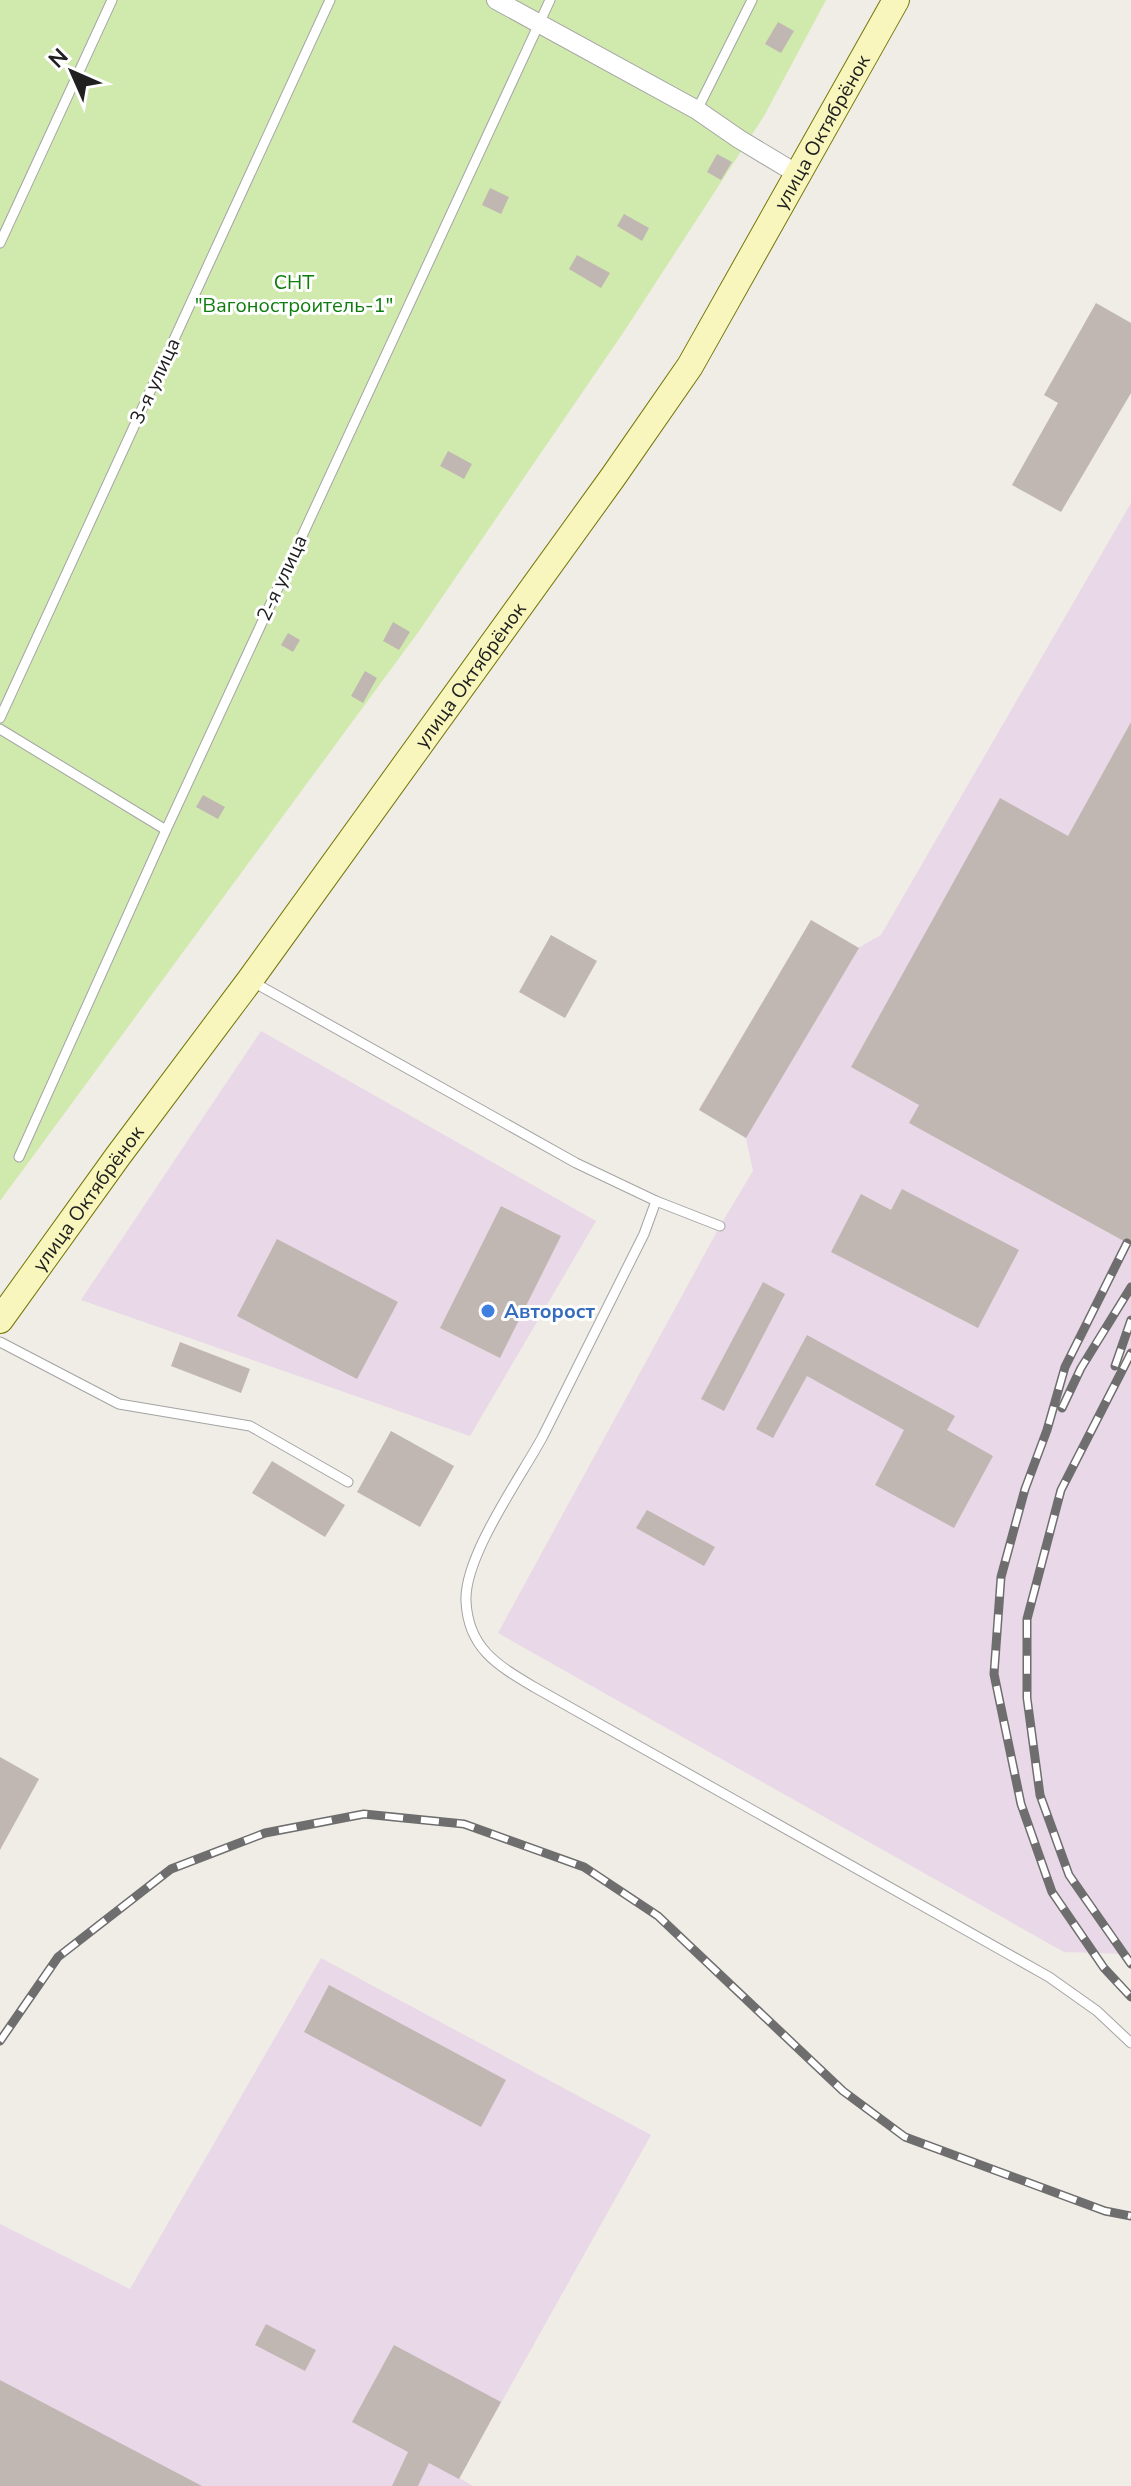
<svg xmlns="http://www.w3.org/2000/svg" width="1131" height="2486" font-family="'Nunito Sans',sans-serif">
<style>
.industrial{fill:#e9d8e7}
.grass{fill:#d0e9ad}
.building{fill:#c1b7b2}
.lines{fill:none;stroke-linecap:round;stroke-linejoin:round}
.lane-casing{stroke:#a4a4a4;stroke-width:11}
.street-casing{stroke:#a4a4a4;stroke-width:20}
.secondary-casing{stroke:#737607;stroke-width:28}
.lane{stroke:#fff;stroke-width:9}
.street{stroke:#fff;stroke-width:18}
.secondary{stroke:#f8f6bc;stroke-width:26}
.rail-casing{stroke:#6e6e6e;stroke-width:9}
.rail{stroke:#fff;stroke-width:6;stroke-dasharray:18;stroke-linecap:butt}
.shop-dot{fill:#3f7fe0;stroke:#fff;stroke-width:3}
.labels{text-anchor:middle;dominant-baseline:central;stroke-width:6;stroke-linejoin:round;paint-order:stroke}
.street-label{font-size:20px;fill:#202020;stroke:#fff}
.park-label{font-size:20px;fill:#0f7d0e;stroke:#fff}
.shop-label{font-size:20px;font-weight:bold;fill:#366cbe;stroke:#fff;text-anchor:start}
</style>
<rect width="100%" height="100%" fill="#f0ece6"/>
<!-- industrial -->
<g class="industrial">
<path d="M 1131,503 L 1131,1954 L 1064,1952 L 498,1633 L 720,1226 L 753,1171 L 746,1138 L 699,1109 L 811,920 L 858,948 L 881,935 Z"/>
<path d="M 261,1031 L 596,1221 L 470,1436 L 81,1300 Z"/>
<path d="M 321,1958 L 651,2135 L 459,2478 L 473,2486 L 0,2486 L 0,2224 L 130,2289 Z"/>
</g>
<!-- grass -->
<path class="grass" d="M 0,0 L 826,0 L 764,116 L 625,330 L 419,631 L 0,1201 Z"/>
<!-- building -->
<g class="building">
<path d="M 778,22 L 794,31 L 781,53 L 765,44 Z"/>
<path d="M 717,154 L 732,162 L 721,180 L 707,172 Z"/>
<path d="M 490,188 L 509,197 L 501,214 L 482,205 Z"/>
<path d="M 624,214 L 649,228 L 642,241 L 617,226 Z"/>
<path d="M 577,255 L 610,273 L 601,288 L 569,269 Z"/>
<path d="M 1096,303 L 1131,323 L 1131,393 L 1061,512 L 1012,485 L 1058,403 L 1044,395 Z"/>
<path d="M 448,451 L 472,464 L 464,479 L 440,466 Z"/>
<path d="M 393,622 L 410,632 L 399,650 L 383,641 Z"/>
<path d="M 288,633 L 300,640 L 293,652 L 281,645 Z"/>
<path d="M 365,671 L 377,678 L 363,703 L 351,696 Z"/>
<path d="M 1131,722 L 1131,1245 L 909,1123 L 919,1105 L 851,1067 L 1000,798 L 1068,836 Z"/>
<path d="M 203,795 L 225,807 L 218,819 L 196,807 Z"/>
<path d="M 811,920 L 859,948 L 746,1138 L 699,1110 Z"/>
<path d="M 551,935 L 597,961 L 565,1018 L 519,992 Z"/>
<path d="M 902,1189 L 1019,1250 L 978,1328 L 831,1252 L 861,1194 L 891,1210 Z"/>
<path d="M 501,1206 L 561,1236 L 500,1358 L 440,1328 Z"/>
<path d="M 277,1239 L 398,1302 L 357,1379 L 237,1316 Z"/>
<path d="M 763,1282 L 785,1294 L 724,1411 L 701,1399 Z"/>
<path d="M 807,1335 L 955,1416 L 947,1430 L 993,1456 L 954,1528 L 875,1485 L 904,1430 L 807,1376 L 773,1438 L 756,1429 Z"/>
<path d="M 180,1342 L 250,1369 L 241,1393 L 171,1366 Z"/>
<path d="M 391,1431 L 454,1466 L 420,1527 L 357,1492 Z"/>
<path d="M 272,1461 L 345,1505 L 325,1537 L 252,1493 Z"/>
<path d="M 647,1510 L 715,1547 L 704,1566 L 636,1528 Z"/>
<path d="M 0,1757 L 39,1779 L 0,1850 Z"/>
<path d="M 329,1985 L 506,2080 L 481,2127 L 304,2032 Z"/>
<path d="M 266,2324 L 316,2350 L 305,2371 L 255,2345 Z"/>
<path d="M 394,2345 L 501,2402 L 459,2479 L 429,2463 L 418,2486 L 392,2486 L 408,2452 L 352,2422 Z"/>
<path d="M 0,2380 L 202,2486 L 0,2486 Z"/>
</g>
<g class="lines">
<defs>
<g id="lane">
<path d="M 697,110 L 752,0"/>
<path d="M 0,243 L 112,0"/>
<path d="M 0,718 L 330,0"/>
<path d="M 0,729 L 166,830"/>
<path d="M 253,982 L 576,1163 L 656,1201 L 644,1234 C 610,1301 577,1369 543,1436 C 521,1477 464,1556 466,1601 C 468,1648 497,1665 534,1687 L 1049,1977 L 1097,2011 L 1131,2043"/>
<path d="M 19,1157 L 166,830 L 550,0"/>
<path d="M 656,1201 L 720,1226"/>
<path d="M 0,1342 L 119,1404 L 250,1426 L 348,1482"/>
</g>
<path id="street" d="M 496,0 L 697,110 L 739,139 L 799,175"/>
<g id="secondary">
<path id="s1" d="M 0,1320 L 118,1156 L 250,980 L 613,477 L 690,366 L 896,0"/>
</g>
</defs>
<!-- lane casing -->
<use href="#lane" class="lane-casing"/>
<!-- street casing -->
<use href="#street" class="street-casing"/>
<!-- secondary casing -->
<use href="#secondary" class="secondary-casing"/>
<!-- lane -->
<use href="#lane" class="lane"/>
<!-- street -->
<use href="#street" class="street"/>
<!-- secondary -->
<use href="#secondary" class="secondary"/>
<defs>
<g id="rail">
<path d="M 1127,1243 L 1065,1367 L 1047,1430 L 1025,1489 L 1001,1577 L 994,1674 L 1021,1804 L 1052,1892 L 1104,1968 L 1131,1997"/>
<path d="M 1131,1353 L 1061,1490 L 1027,1619 L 1027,1698 L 1040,1795 L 1069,1875 L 1131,1964"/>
<path d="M 1115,1366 L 1131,1320"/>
<path d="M 1062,1408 L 1081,1368 L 1131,1287"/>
<path d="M 0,2041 L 58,1957 L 171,1869 L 265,1833 L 364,1814 L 464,1824 L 584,1867 L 658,1916 L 843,2091 L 905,2137 L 1105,2211 L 1131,2216"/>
</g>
</defs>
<!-- rail casing -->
<use href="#rail" class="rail-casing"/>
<!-- rail -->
<use href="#rail" class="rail"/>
</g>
<!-- markers -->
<circle class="shop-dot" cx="488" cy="1311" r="8"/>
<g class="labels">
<!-- street labels -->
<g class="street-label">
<text stroke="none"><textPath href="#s1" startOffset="1446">улица Октябрёнок</textPath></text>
<text transform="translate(155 381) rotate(-65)">3-я улица</text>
<text transform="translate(282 578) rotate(-65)">2-я улица</text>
<text stroke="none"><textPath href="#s1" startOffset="798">улица Октябрёнок</textPath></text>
<text stroke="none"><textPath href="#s1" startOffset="150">улица Октябрёнок</textPath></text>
</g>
<!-- park labels -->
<g class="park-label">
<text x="294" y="282">СНТ<tspan x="294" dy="23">"Вагоностроитель-1"</tspan></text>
</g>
<!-- shop labels -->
<g class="shop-label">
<text x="504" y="1311">Авторост</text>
</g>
</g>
<!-- north arrow -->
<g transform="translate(72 72) rotate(315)" stroke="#ffffff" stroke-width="6" paint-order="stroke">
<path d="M0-6L14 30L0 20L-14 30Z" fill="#202020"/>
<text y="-12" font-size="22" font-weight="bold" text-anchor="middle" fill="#202020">N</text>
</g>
</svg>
